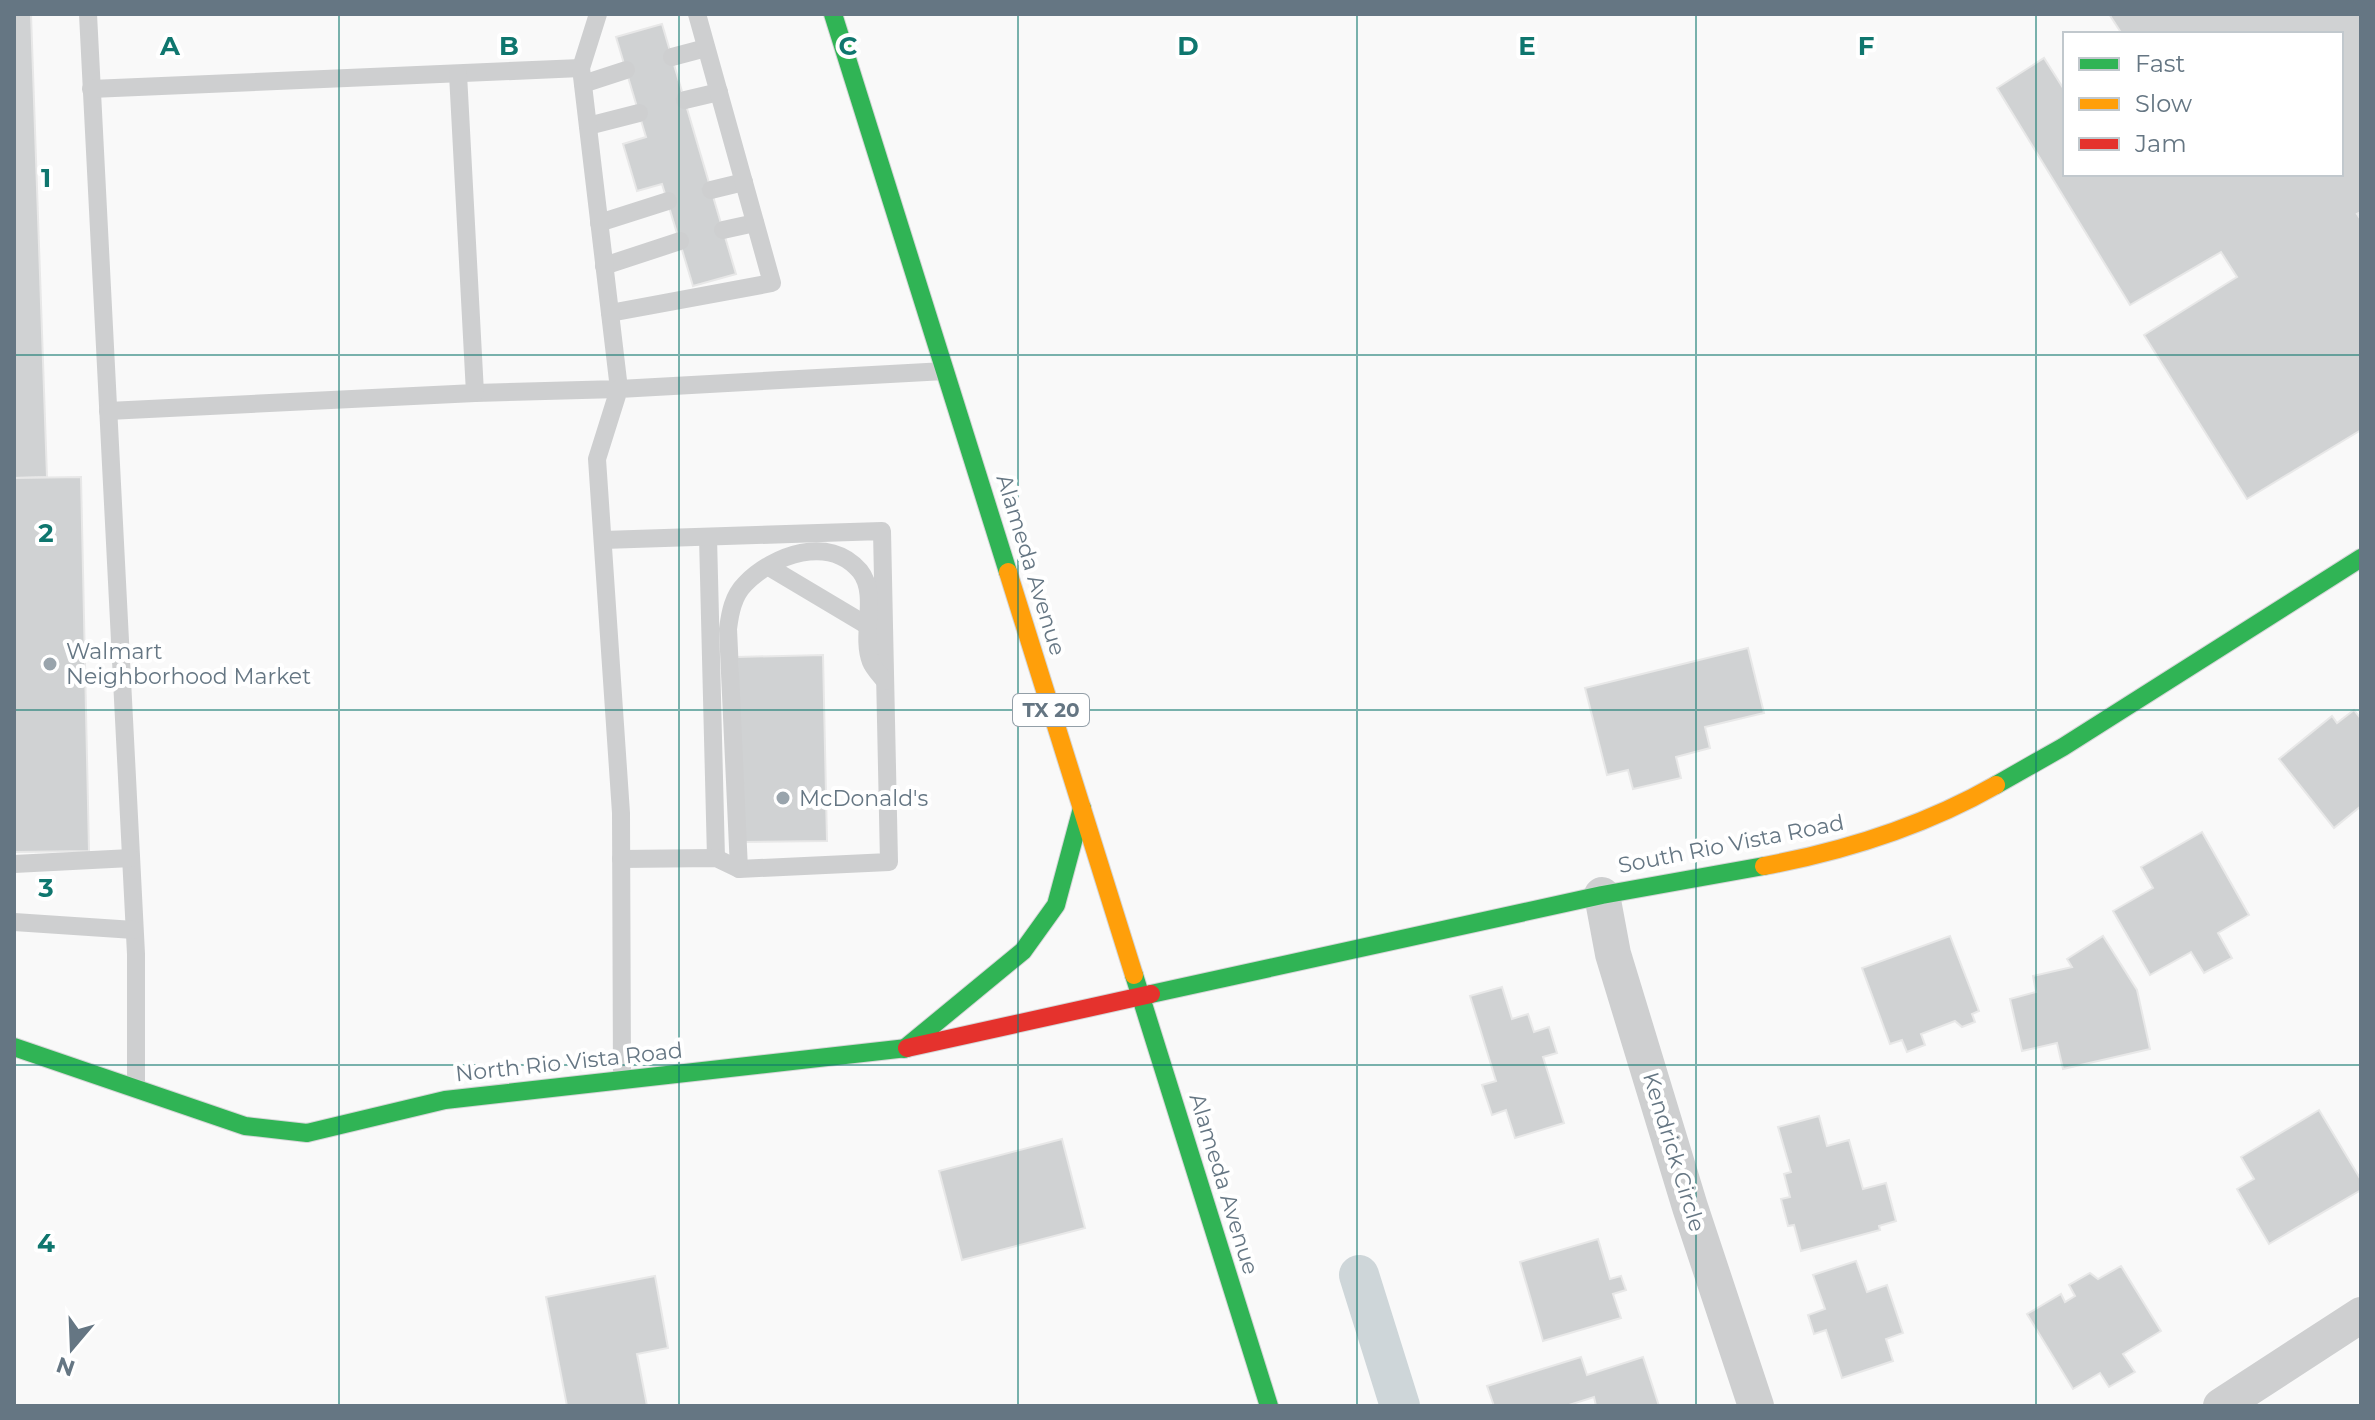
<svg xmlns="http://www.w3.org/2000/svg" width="2375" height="1420" font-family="Montserrat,sans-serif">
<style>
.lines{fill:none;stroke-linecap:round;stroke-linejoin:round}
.canal{stroke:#ced6d9;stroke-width:40}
.building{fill:#d0d2d3;stroke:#e8e8e8;stroke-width:2}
.fast-casing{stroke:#d5d6d7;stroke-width:20}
.slow-casing{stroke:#d5d6d7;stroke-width:20}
.jam-casing{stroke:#d5d6d7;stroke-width:20}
.lane{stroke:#cecfd0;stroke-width:18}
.street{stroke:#cecfd0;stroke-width:36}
.fast{stroke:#30b455;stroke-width:18}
.slow{stroke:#ff9f0a;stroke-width:18}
.jam{stroke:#e5322d;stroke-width:18}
.grid{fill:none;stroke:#0f766e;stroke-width:2;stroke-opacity:0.55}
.poi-dot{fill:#99a4ac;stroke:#fff;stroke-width:3}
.labels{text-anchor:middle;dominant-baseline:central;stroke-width:8;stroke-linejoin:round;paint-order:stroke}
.shield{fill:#fff;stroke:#939fa8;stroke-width:2}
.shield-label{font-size:20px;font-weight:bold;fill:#657683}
.street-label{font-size:22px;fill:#657683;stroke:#fff}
.poi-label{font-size:22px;fill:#657683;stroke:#fff;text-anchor:start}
.grid-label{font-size:26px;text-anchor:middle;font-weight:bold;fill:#0f766e;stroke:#fff;stroke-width:8;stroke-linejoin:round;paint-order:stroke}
</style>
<rect width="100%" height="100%" fill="#f9f9f9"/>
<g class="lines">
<!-- canal -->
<path class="canal" d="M 1359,1275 L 1400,1406"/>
</g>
<!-- building -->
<g class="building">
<path d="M 14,14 L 31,14 L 47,477 L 14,478 Z"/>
<path d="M 2109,14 L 2361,14 L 2361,212 L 2357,214 L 2361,220 L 2361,430 L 2247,499 L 2144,335 L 2237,277 L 2221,252 L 2130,305 L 1997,88 L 2044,58 L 2065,91 L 2065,174 L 2341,174 L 2341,34 L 2122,34 Z"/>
<path d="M 662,24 L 736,274 L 693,286 L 662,184 L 637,191 L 623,144 L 646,137 L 616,37 Z"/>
<path d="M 81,477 L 89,851 L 14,852 L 14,478 Z"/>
<path d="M 1748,648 L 1764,713 L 1705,727 L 1710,748 L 1676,757 L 1681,778 L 1633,789 L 1628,770 L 1607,775 L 1585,688 Z"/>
<path d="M 823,655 L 827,841 L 742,842 L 737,657 Z"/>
<path d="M 2354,710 L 2361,719 L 2361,806 L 2334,828 L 2279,759 L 2332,716 L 2337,723 Z"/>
<path d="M 2202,832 L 2249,915 L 2218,933 L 2232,958 L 2204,973 L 2191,952 L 2150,975 L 2113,911 L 2153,888 L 2141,867 Z"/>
<path d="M 1950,936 L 1979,1011 L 1972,1014 L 1975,1022 L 1962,1027 L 1955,1021 L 1921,1034 L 1925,1045 L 1907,1052 L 1902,1040 L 1890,1044 L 1862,968 Z"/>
<path d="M 2103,936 L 2137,990 L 2150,1049 L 2063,1069 L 2057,1043 L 2022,1051 L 2010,999 L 2036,992 L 2033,976 L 2072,967 L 2067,959 Z"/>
<path d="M 1502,987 L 1512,1019 L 1528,1014 L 1534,1032 L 1549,1027 L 1557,1053 L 1543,1057 L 1564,1123 L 1515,1138 L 1506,1110 L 1492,1115 L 1482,1085 L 1496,1081 L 1470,996 Z"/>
<path d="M 2319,1110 L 2361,1180 L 2361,1190 L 2269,1244 L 2237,1189 L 2254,1179 L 2241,1157 Z"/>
<path d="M 1819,1116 L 1827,1146 L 1849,1140 L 1863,1189 L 1886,1183 L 1896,1221 L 1879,1226 L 1880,1230 L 1801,1251 L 1794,1225 L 1788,1226 L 1781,1199 L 1790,1197 L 1784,1174 L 1791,1172 L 1778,1127 Z"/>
<path d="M 1062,1139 L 1085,1228 L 962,1260 L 939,1171 Z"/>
<path d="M 1598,1239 L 1610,1279 L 1621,1276 L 1626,1290 L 1613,1294 L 1621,1318 L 1543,1341 L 1520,1262 Z"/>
<path d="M 1856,1261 L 1867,1292 L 1887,1285 L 1903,1333 L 1886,1339 L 1893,1361 L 1842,1378 L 1826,1330 L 1814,1334 L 1808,1315 L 1825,1309 L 1813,1275 Z"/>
<path d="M 2121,1266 L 2161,1331 L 2123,1354 L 2135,1372 L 2109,1387 L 2100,1373 L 2073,1389 L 2027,1314 L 2061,1294 L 2065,1302 L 2075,1296 L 2069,1285 L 2090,1273 L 2098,1279 Z"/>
<path d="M 655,1276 L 668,1348 L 637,1354 L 647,1406 L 567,1406 L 546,1297 Z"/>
<path d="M 1581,1357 L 1587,1375 L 1643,1357 L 1659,1406 L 1596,1406 L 1594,1397 L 1566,1406 L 1494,1406 L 1487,1386 Z"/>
</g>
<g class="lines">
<defs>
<g id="fast">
<path d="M 833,14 L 1008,572"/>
<path d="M 1996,785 L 2063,747 L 2361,558"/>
<path d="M 1134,975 L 1269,1406"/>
<path d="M 1151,994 L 1602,895 L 1764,866"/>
<path d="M 14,1047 L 245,1126 L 307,1133 L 445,1100 L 907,1048"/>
<path d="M 904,1049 L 1023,951 L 1056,905 L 1082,808"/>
</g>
<g id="slow">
<path d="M 1008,572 L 1134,975"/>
<path d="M 1764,866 C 1845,851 1924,826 1996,785"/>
</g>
<path id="jam" d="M 907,1048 L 1151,994"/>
</defs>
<!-- fast casing -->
<use href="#fast" class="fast-casing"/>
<!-- slow casing -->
<use href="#slow" class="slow-casing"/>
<!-- jam casing -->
<use href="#jam" class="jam-casing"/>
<!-- lane -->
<g class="lane">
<path d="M 88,14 L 136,954 L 136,1087"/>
<path d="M 672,57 L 706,48"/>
<path d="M 583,84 L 626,70"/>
<path d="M 91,89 L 581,68"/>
<path d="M 685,100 L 719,92"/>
<path d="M 588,126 L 639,113"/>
<path d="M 711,190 L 744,182"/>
<path d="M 599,223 L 668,201"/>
<path d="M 723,230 L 755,223"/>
<path d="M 604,266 L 680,241"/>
<path d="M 610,313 L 772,283 L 697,14"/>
<path d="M 475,393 L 619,389 L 581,68 L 598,14"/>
<path d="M 108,411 L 475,393 L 458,74"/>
<path d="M 708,537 L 716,858"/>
<path d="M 603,540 L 882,531 L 889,862 L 739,869 L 716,858 L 621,859"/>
<path d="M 769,567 L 868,626"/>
<path d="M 14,864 L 131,858"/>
<path d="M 739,869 L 728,629 C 730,613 733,596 745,584 C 773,555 829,534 860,571 C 879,595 860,635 871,662 C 873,668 881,676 885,681"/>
<path d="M 14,922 L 134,930"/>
<path d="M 622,1080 L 621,813 L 597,459 L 619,389 L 945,371"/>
</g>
<!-- street -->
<g class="street">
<path d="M 1602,895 L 1613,954 L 1690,1207 L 1756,1406"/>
<path d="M 2221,1406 L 2361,1315"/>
</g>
<!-- fast -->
<use href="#fast" class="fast"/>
<!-- slow -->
<use href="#slow" class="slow"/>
<!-- jam -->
<use href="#jam" class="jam"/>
</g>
<!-- grid -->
<path class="grid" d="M 339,14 L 339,1406M 679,14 L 679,1406M 1018,14 L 1018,1406M 1357,14 L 1357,1406M 1696,14 L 1696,1406M 2036,14 L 2036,1406M 14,355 L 2361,355M 14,710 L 2361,710M 14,1065 L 2361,1065"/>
<!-- markers -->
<g class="poi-dot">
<circle cx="50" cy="664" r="8"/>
<circle cx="783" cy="798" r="8"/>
</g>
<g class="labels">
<!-- shield labels -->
<rect class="shield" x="1013" y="694" width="76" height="32" rx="6"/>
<g class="shield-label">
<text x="1051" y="710">TX 20</text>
</g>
<!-- street labels -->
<g class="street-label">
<text transform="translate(1031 565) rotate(73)">Alameda Avenue</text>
<text transform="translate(1731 844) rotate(-11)">South Rio Vista Road</text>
<text transform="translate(569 1062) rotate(-6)">North Rio Vista Road</text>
<text transform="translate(1674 1152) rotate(73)">Kendrick Circle</text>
<text transform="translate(1224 1184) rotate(73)">Alameda Avenue</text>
</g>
<!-- poi labels -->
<g class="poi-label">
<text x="66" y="651">Walmart<tspan x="66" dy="25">Neighborhood Market</tspan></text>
<text x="799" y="798">McDonald's</text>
</g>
</g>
<g class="grid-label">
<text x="170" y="55">A</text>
<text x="509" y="55">B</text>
<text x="848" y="55">C</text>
<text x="1188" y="55">D</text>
<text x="1527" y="55">E</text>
<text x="1866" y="55">F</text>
<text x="46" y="187">1</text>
<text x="46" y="542">2</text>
<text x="46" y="897">3</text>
<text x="46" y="1252">4</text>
</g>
<!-- border -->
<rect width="2375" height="1420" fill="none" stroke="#657683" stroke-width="32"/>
<!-- legend -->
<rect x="2063" y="32" width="280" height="144" fill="#ffffff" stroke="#c1c8cd" stroke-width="2"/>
<rect x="2079" y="58" width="40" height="12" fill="#30b455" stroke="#c1c8cd" stroke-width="2"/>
<text x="2135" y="72" font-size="24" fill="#657683">Fast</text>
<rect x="2079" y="98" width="40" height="12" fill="#ff9f0a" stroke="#c1c8cd" stroke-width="2"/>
<text x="2135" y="112" font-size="24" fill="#657683">Slow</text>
<rect x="2079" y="138" width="40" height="12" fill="#e5322d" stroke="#c1c8cd" stroke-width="2"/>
<text x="2135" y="152" font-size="24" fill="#657683">Jam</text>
<!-- north arrow -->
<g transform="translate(72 1348) rotate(199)" stroke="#ffffff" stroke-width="6" paint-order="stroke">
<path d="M0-6L14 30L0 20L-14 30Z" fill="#657683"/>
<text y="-12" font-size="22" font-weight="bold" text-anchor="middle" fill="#657683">N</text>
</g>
</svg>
